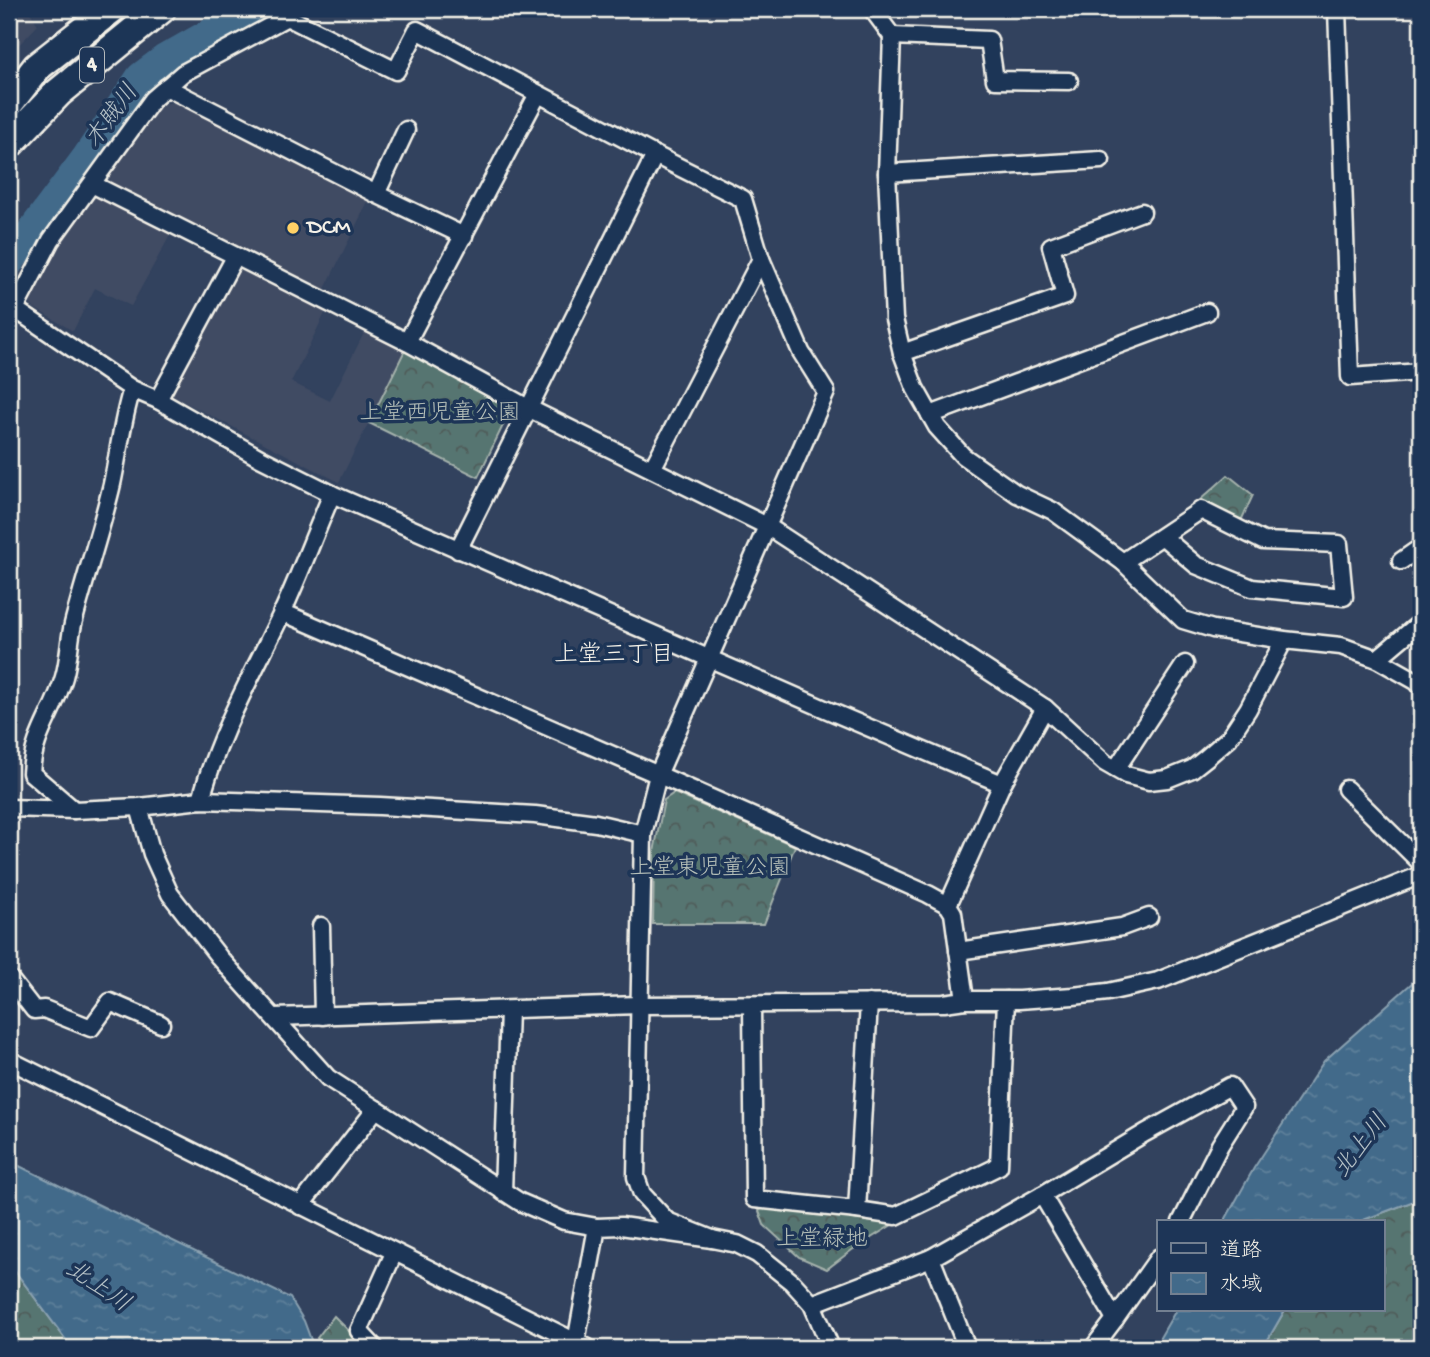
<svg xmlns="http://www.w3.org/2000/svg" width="1430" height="1357" font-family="'Gochi Hand','Klee One',sans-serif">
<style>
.built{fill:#414b63}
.forest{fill:url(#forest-crowns);stroke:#a5b2ac;stroke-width:2}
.water{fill:url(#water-ripples);stroke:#89a0b0;stroke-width:2}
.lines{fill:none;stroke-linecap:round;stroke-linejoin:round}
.river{stroke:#426a8a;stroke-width:30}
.street-casing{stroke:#f4f1e8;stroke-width:21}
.highway-casing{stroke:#f4f1e8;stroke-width:33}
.street{stroke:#1d3557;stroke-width:16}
.highway{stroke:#1d3557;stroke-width:28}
.poi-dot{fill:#ffd166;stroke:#1d3557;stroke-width:2.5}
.labels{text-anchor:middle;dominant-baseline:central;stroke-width:7;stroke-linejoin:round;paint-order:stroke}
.shield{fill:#1d3557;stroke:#b4b9bc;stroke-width:2}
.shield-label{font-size:21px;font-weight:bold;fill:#f4f1e8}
.poi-label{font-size:23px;fill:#f4f1e8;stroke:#1d3557;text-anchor:start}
.park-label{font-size:23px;fill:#b5bfb8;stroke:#1d3557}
.water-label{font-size:24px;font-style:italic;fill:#b6c2c7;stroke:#1d3557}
.neighbourhood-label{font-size:24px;fill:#f4f1e8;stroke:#1d3557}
</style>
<defs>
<pattern id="forest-crowns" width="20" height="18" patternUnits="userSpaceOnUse" patternTransform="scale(1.75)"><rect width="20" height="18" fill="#567471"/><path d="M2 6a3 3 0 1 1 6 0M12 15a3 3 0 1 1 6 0" fill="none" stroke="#4f5c59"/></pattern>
<pattern id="water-ripples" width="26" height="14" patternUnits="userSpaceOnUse" patternTransform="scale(1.75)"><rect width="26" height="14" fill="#426a8a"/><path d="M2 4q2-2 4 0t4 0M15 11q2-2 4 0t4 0" fill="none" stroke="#5e809a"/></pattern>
</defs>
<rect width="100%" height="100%" fill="#32425e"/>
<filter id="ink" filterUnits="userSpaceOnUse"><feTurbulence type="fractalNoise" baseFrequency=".0143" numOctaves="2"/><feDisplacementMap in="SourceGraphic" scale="14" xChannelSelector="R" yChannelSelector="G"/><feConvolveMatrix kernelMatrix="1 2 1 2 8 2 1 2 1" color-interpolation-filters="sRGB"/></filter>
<g filter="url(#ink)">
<!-- built -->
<g class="built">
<path d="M 9,9 L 28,9 L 38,25 L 9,55 Z"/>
<path d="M 175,102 L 369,199 L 317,305 L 326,311 L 291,382 L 330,401 L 365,331 L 405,350 L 339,482 L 173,396 L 172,393 L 245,253 L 179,219 L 131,306 L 95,288 L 73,331 L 31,306 L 30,300 L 58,246 L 91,201 L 92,197 L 99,196 L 110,181 L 109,174 L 162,104 Z"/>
</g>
<!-- forest -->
<g class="forest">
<path d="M 405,350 L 510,405 L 510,411 L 478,477 L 369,423 Z"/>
<path d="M 1228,475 L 1253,495 L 1241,521 L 1200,500 Z"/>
<path d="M 674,793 L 795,846 L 764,924 L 653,924 L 654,852 L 664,800 Z"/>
<path d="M 1421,1179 L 1421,1348 L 1263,1348 L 1285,1310 L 1383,1310 L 1383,1222 L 1358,1222 L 1414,1201 Z"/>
<path d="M 762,1208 L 868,1218 L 895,1223 L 852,1250 L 827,1269 L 799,1257 L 764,1225 L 759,1211 Z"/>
<path d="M 9,1263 L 72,1348 L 9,1348 Z"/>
<path d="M 334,1316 L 366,1348 L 325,1348 L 317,1338 Z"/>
</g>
<!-- water -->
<g class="water">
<path d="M 1421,975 L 1421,1179 L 1414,1201 L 1358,1222 L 1224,1222 L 1254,1168 L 1324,1061 Z"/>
<path d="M 9,1161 L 290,1298 L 304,1321 L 314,1348 L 72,1348 L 9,1263 Z"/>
<path d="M 1176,1310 L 1285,1310 L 1263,1348 L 1154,1348 Z"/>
</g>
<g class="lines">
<!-- river -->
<path class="river" d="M 9,262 L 87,157 L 141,77 L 165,59 L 253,9"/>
<defs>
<g id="street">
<path d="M 872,9 L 892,36 L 887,173 L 894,319 L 902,353 L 915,388 L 937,427 L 963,456 L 1017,494 L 1053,511 L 1123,562 L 1183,620 L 1213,629 L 1284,640 L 1341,646 L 1377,659 L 1416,681 L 1421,686"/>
<path d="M 1337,9 L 1350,377 L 1421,372"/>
<path d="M 892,36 L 989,40 L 995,80 L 1069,81"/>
<path d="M 166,87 L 376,194 L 464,236"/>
<path d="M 655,155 L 743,199 L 761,259 L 801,352 L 826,392 L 658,775 L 643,834 L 636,1177 L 642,1194 L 667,1221 L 712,1239"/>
<path d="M 887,173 L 1101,160"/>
<path d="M 92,184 L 407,342 L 528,408 L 767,526 L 1045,708 L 1105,763 L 1126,775 L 1149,781 L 1167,779 L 1192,769 L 1206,758 L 1229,738 L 1248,709 L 1284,640"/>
<path d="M 376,194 L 406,130"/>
<path d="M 9,305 L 132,389 L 158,400 L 260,458 L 332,494 L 825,709 L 1002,784"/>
<path d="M 15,309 L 51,240 L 153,99 L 183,73 L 287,17 L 396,71 L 417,30 L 655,155 L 458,550"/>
<path d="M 407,342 L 538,94"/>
<path d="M 902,353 L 1065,296 L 1051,246 L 1142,212"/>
<path d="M 158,400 L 235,257"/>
<path d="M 930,415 L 1207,312"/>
<path d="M 652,469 L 761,259"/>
<path d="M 1401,561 L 1421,547"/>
<path d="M 1123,562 L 1201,510 L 1263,541 L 1339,544 L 1344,597 L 1252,588 L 1196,565 L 1162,536"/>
<path d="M 282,612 L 668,779 L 928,894 L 948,905 L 953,913 L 965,1000"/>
<path d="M 1377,659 L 1421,622"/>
<path d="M 1116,769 L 1185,664"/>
<path d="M 1346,789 L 1421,863"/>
<path d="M 201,800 C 218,734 253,674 282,613 C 300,574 315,533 332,494"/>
<path d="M 139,807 L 152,854 L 170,894 L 219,957 L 328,1078 L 520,1202 L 564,1221 L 597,1227 L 621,1226 L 712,1239 L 737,1244 L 757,1254 L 792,1282 L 812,1304 L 831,1348"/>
<path d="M 9,808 L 74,810 L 139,807 L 201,800 L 380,806 L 535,815 L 596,823 L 643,834"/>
<path d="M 74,810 L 31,773 C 33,734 54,713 64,677 C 69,660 69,642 73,624 C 85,577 101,531 112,484 C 119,452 122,420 132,389"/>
<path d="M 948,905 L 1002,784 L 1045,708"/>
<path d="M 321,926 L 323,1016"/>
<path d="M 958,951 L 1122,927 L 1149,917"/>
<path d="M 9,978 L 34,1010 L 44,1009 L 91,1028 L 110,1002 L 161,1024"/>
<path d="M 752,1005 L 754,1199 L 857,1210 L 896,1216 L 999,1166 L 1006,1000"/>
<path d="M 275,1017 L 639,1005 L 944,1003 L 965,1000 L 1019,1000 L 1073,996 L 1108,992 L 1158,981 L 1421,875"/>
<path d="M 9,1060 L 588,1348"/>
<path d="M 503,1192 L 509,1010"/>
<path d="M 1042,1195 L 1115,1319"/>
<path d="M 300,1206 L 376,1109"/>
<path d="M 857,1210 L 869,1003"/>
<path d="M 931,1258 L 967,1348"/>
<path d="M 812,1304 L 931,1258 L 1042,1195 L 1145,1133 L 1230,1086 L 1244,1107 L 1220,1145 L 1181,1222"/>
<path d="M 375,1348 L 359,1331 L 394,1253"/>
<path d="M 575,1348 L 597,1227"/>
<path d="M 1093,1348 L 1115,1319 L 1159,1257"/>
</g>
<g id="highway">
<path d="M 9,103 L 37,67 L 111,9"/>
<path d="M 9,144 L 58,93 L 161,9"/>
</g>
</defs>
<!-- street casing -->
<use href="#street" class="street-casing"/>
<!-- highway casing -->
<use href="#highway" class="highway-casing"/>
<!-- street -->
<use href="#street" class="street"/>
<!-- highway -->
<use href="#highway" class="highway"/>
</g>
</g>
<!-- markers -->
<circle class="poi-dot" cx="293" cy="228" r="7"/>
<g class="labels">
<!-- shield labels -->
<rect class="shield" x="80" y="47.5" width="24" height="35" rx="5"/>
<g class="shield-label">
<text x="92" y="65">4</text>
</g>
<!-- poi labels -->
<g class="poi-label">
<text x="307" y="228">DCM</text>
</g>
<!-- park labels -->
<g class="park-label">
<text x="440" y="414">上堂西児童公園</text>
<text x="710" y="869">上堂東児童公園</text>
<text x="822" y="1240">上堂緑地</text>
</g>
<!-- water labels -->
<g class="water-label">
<text transform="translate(113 117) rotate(-54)">木賊川</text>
<text transform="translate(1362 1147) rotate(-52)">北上川</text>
<text transform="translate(97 1288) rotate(34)">北上川</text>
</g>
<!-- neighbourhood labels -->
<g class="neighbourhood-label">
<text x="614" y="656">上堂三丁目</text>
</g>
</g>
<!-- margin -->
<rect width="1430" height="1357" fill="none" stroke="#1d3557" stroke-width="35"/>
<rect x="18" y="18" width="1395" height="1322" fill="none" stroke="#f4f1e8" stroke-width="2.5" filter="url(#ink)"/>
<!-- legend -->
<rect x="1157" y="1220" width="228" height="91" fill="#1d3557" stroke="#738091" stroke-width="2"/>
<rect x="1171" y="1243" width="35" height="10" fill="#1d3557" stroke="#738091" stroke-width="2"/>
<text x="1220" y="1256" font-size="21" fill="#f4f1e8">道路</text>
<rect x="1171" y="1273" width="35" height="21" fill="url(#water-ripples)" stroke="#738091" stroke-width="2"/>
<text x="1220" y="1290" font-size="21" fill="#f4f1e8">水域</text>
</svg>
